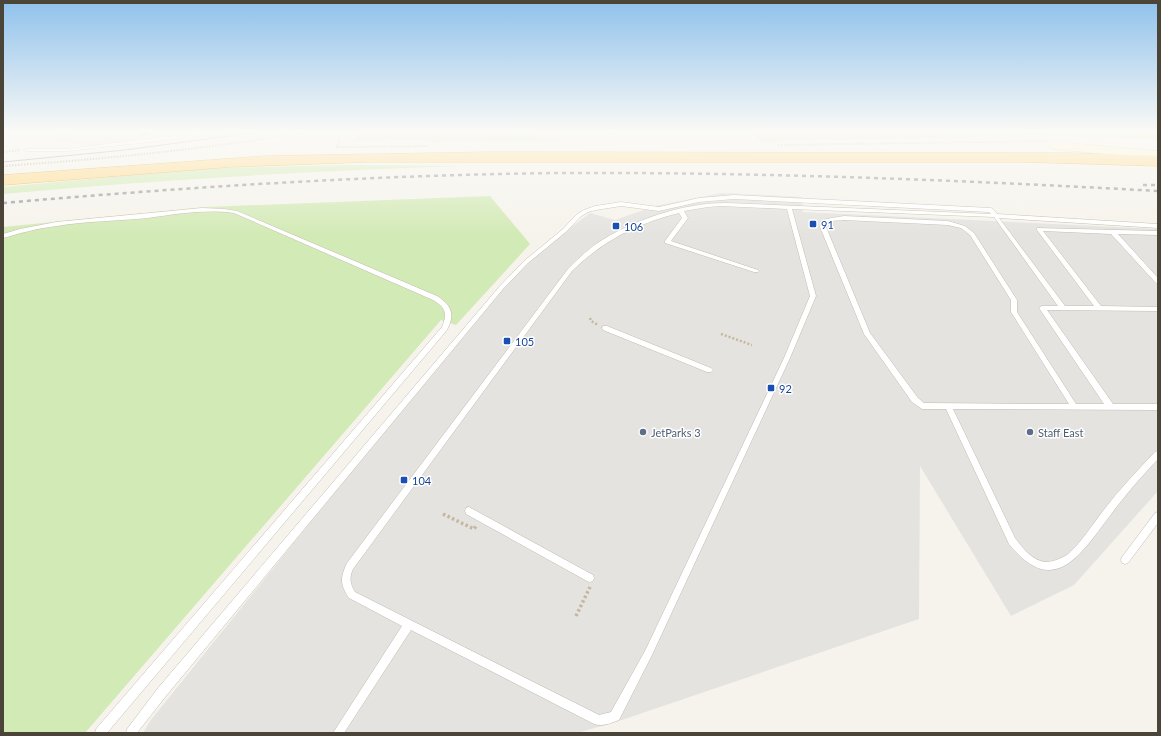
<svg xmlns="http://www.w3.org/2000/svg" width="1161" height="736" font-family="Lato,sans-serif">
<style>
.residential{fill:#eae5da}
.green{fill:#d2eab5}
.parking{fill:#e5e3e0}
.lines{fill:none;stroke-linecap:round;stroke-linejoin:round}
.service-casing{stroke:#c2bbae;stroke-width:1}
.secondary-casing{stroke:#d6c79b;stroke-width:1}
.trunk-casing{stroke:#e0a43c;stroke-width:1}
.path-far2{stroke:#c4b79f;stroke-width:2;stroke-dasharray:1.5 1.5;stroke-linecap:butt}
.path-far1{stroke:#c4b79f;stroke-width:2.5;stroke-dasharray:2 2;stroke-linecap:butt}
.path{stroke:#c4b79f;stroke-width:3.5;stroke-dasharray:2.5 2.5;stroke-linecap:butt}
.service{fill:#fff;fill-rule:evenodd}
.secondary{fill:#fff3cd;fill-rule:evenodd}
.trunk{fill:#ffd985;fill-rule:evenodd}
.tram{stroke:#9a9a9a;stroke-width:1}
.rail{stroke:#9a9a9a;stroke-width:2.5;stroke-dasharray:4 4;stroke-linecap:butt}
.wall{fill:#bab2a6}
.shaded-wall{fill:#979187}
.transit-dot{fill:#1a4fb4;stroke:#fff;stroke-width:1.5}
.service-dot{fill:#5c6f8a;stroke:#fff;stroke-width:1.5}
.labels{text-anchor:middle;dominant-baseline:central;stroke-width:3;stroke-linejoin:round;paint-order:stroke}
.transit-label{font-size:11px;fill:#164399;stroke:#fff;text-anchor:start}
.service-label{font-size:11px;fill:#4e5e75;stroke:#fff;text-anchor:start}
</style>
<rect width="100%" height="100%" fill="#f6f3ec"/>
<!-- residential -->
<g class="residential">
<path d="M 34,132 L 159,132 L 159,134 L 98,147 L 30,136 Z"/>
<path d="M 532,132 L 551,132 L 561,142 L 547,142 Z"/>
</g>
<!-- green -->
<g class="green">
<path d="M 364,132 L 532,132 L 547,142 L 446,141 L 435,143 L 421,140 L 353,141 L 359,133 Z"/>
<path d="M 751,132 L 1158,132 L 1158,139 L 1037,135 L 901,139 L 789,140 L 762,143 Z"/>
<path d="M 348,165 L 463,166 C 309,171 156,180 3,194 L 3,187 L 208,168 Z"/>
<path d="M 490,196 L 530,244 L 456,325 L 441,320 L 85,733 L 3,733 L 3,227 L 206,207 Z"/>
</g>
<!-- parking -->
<path class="parking" d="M 721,193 L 802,197 L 803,212 L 1158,229 L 1158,491 L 1074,585 L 1011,616 L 920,466 L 919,619 L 616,722 L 577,733 L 143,733 L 150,721 L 498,289 L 536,254 L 590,213 L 615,220 L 655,206 Z"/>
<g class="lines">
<defs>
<g id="service">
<path d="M 205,132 L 213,132 L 202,136 L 67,151 L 26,151 L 24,150 L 26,149 L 67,149 Z"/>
<path d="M 734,195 L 991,208 L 993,209 L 997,214 L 1158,224 L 1158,228 L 999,218 L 1065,306 L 1094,306 L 1037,230 L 1037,228 L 1158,231 L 1158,235 L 1118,234 L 1158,278 L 1158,284 L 1156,283 L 1111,234 L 1043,231 L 1101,306 L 1158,307 L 1158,311 L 1047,310 L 1113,404 L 1158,404 L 1158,410 L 953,409 L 1015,538 C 1023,548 1032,561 1046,562 C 1053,562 1063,558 1068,554 C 1082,542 1092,525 1103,511 C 1119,490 1137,471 1155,452 L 1158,451 L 1158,459 C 1142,476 1126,494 1112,513 C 1082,552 1055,601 1009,544 L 946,409 L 922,409 L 912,402 L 864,334 L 820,227 L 822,222 L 826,219 L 844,216 L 948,221 L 965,226 L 974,233 L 1017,300 L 1017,312 L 1076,404 L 1104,404 L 1039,308 L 1042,306 L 1058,306 L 994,217 L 792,209 L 816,296 L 790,358 L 652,655 L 619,720 C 611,723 603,727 594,724 L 411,630 L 344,733 L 333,733 L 402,626 L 349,598 C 340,584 340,578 347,563 L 568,269 C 577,260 586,251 596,244 C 632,220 685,202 728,203 L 991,214 L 989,212 L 734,199 L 699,202 L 659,211 L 621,206 L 596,210 L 588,212 L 580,217 L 567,231 L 528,263 L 503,289 L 166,696 L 137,733 L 126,733 L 127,729 L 158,688 L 499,287 L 524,261 L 563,229 L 576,215 L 584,210 L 595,206 L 621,202 L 659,207 L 699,198 ZM 721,206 L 787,209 L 810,296 L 784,358 L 646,649 L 611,712 L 599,715 L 355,592 C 350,584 349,578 353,569 L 572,271 C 604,240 636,224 679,213 L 682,218 L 665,241 L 665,243 L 754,272 L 758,272 L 759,271 L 758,270 L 671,241 L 688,218 L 684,211 L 708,207 ZM 844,220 L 948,225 L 961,228 L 970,235 L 1011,300 L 1011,312 L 1069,404 L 924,403 L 918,398 L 870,333 L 826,227 C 828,219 837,221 844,220 Z"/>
<path d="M 202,208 L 224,209 L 237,211 L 437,296 C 452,306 455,314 447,330 L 107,733 L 95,733 L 96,729 L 442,327 C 448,313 445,307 433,300 L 234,213 C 205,209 177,214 148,218 C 118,221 87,221 57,226 C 38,228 21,233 3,238 L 3,234 L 20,229 L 56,222 Z"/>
<path d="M 603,326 L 607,326 L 711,368 L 713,370 L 711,372 L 707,372 L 603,330 L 602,328 Z"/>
<path d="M 469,507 L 593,575 L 594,578 L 593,581 L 590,582 L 587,581 L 466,514 L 465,511 L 466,508 Z"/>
<path d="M 1158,512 L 1158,523 L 1128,563 L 1125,564 L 1122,563 L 1121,560 L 1122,557 L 1155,513 Z"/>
</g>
<path id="secondary" d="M 1057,142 L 1158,151 L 1158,159 L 1052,149 L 1050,146 L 1052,143 Z"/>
<path id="trunk" d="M 492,152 L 1070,153 L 1158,156 L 1158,166 L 1025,162 L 367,162 L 229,167 L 3,185 L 3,175 L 266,156 Z"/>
</defs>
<!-- service casing -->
<use href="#service" class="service-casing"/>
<!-- secondary casing -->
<use href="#secondary" class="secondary-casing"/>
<!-- trunk casing -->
<use href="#trunk" class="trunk-casing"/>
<!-- path-far2 -->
<g class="path-far2">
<path d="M 340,132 L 341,134 L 337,147 L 429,146"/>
<path d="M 1146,132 L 1158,140"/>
<path d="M 778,145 L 1047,141"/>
<path d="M 3,152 L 20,150"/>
<path d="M 3,166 C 105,159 206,149 307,132"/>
</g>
<!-- path-far1 -->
<g class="path-far1">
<path d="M 590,318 L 591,321 L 598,325"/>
<path d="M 721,334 L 752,345"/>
</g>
<!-- path -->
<g class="path">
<path d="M 443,514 L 474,529 L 477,525"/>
<path d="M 576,616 L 590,587"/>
</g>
<!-- service -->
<use href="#service" class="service"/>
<!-- secondary -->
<use href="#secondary" class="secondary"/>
<!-- trunk -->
<use href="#trunk" class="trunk"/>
<!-- tram -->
<path class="tram" d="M 3,162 L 125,150 L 258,132"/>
<!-- rail -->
<g class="rail">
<path d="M 1143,185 L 1158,185"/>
<path d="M 3,203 C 188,187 374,175 560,173 C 759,172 959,180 1158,191"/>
</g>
</g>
<!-- wall -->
<g class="wall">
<path d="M 59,132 L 71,132 L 71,134 L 60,133 Z"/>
<path d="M 133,132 L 152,132 L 152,133 L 142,136 L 141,134 Z"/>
</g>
<!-- shaded-wall -->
<g class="shaded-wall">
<path d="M 141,132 L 152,132 L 152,133 L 142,136 Z"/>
<path d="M 609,132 L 622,132 L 609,135 Z"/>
</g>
<!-- sky -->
<linearGradient id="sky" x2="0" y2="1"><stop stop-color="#8fc1ec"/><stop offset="0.56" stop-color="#fbfaf6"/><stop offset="1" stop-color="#fbfaf6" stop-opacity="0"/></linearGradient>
<rect width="1161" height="236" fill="url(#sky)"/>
<!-- markers -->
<g class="transit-dot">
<rect x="809" y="220" width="8" height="8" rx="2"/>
<rect x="612" y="222" width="8" height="8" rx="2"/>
<rect x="503" y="337" width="8" height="8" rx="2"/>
<rect x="767" y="384" width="8" height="8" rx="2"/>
<rect x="400" y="476" width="8" height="8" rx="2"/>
</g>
<g class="service-dot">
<circle cx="643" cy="432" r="4"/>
<circle cx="1030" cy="432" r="4"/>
</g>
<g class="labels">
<!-- transit labels -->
<g class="transit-label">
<text x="821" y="224">91</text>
<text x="624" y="226">106</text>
<text x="515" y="341">105</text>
<text x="779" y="388">92</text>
<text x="412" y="480">104</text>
</g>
<!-- service labels -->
<g class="service-label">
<text x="651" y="432">JetParks 3</text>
<text x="1038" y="432">Staff East</text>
</g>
</g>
<!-- border -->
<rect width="1161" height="736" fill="none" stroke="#4b4439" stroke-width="8"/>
</svg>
